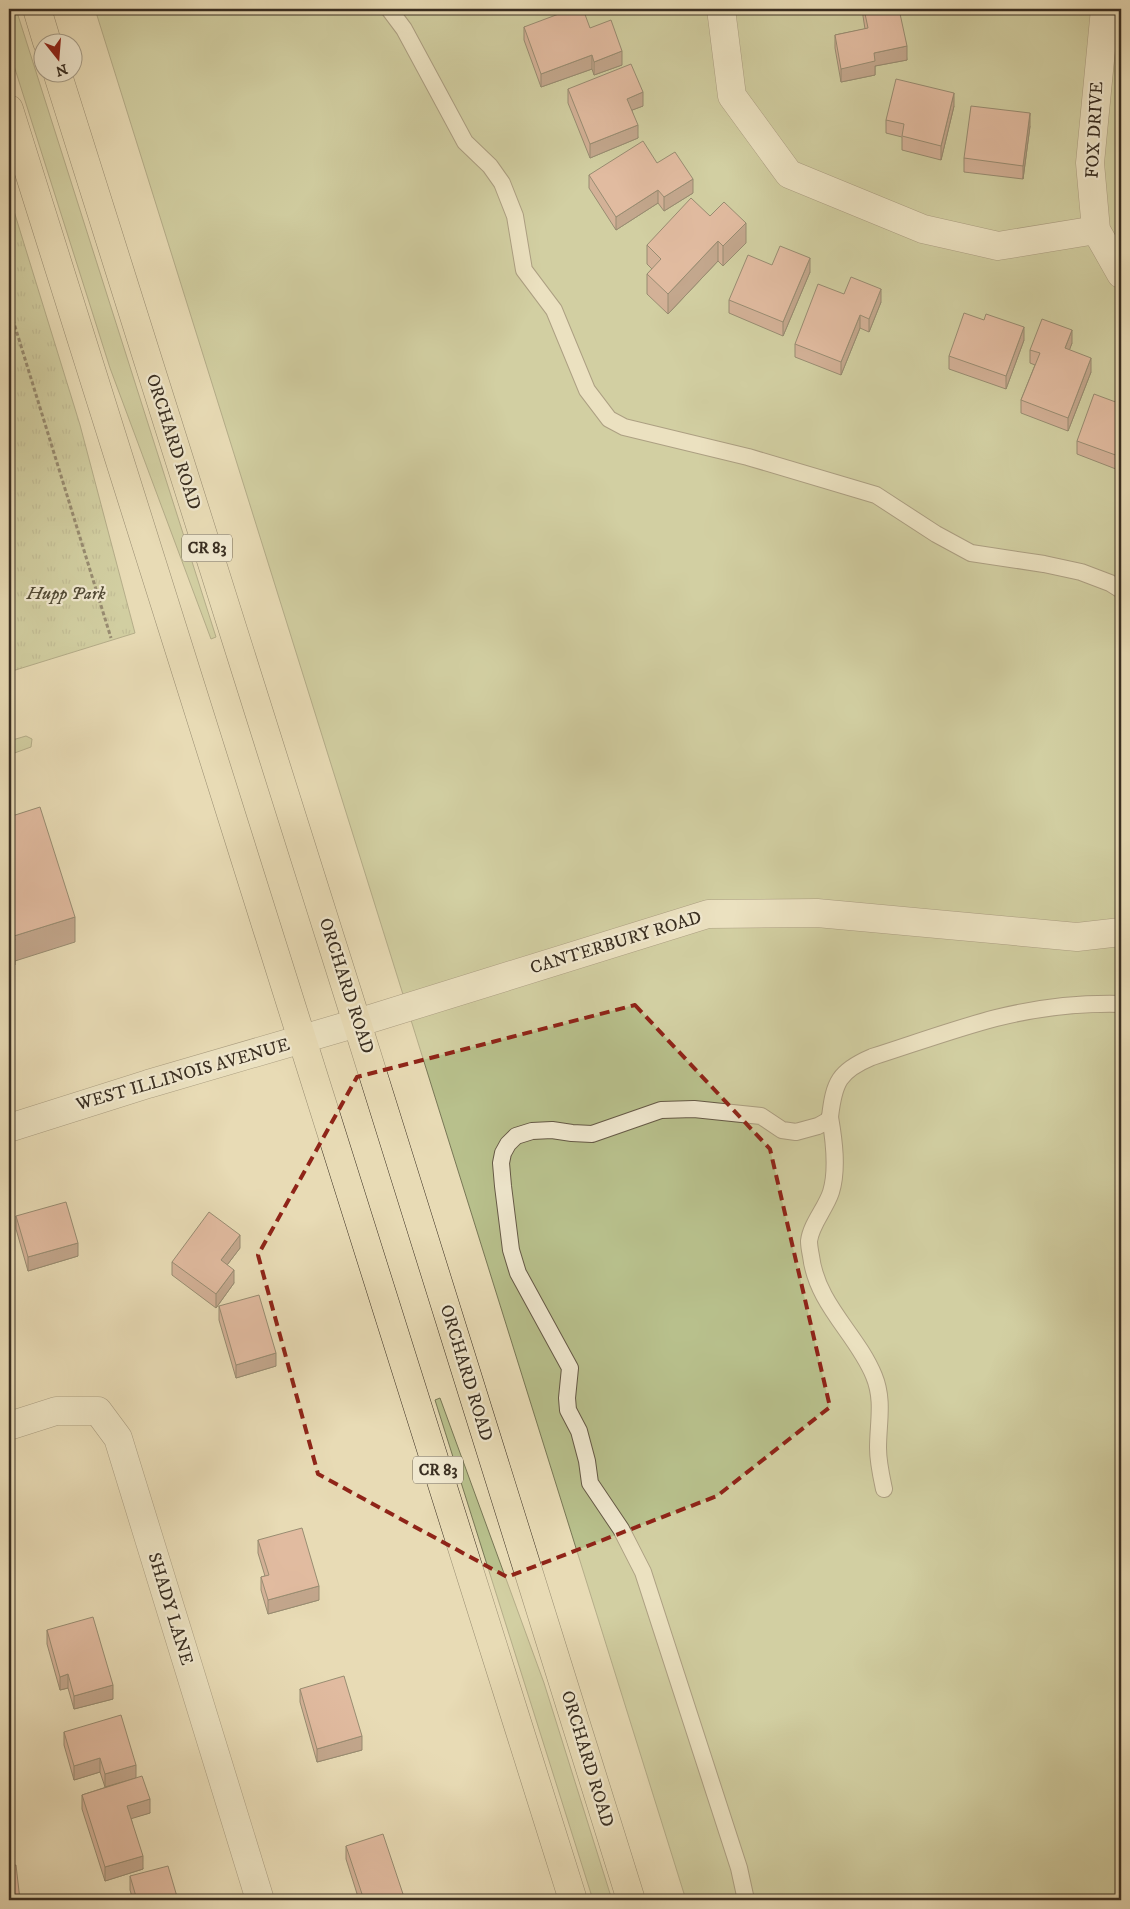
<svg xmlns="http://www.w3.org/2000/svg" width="1130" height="1909" font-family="'IM FELL DW Pica',serif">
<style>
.green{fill:#b8c08c;stroke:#787756}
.park{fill:url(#park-tufts);stroke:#787756}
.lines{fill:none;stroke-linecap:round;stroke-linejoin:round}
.service-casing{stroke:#655946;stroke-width:18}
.minor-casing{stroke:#655946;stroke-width:29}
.tertiary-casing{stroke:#655946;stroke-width:29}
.primary-casing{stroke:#392e21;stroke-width:29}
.path{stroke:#392e21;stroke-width:3;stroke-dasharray:4 2.5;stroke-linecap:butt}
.service{stroke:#f0e8cf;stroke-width:16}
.minor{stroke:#f0e8cf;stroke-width:28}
.tertiary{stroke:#f0e8cf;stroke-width:28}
.primary{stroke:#e8dbb5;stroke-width:28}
.wall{fill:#bb7f74;stroke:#392e21}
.shaded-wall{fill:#98685e;stroke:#392e21}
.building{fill:#d99487;stroke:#392e21}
.marked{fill:none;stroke:#8f2418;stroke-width:4;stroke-dasharray:10 6;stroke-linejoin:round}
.labels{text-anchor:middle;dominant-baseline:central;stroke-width:4.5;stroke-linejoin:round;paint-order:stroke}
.shield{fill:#f0e8cf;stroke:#706655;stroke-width:1}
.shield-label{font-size:16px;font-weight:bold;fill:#392e21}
.street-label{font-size:18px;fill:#392e21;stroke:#f0e8cf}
.park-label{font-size:18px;font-style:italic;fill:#524b36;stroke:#f0e8cf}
</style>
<defs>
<pattern id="park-tufts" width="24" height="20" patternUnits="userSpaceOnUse" patternTransform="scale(1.25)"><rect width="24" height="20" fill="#b8c08c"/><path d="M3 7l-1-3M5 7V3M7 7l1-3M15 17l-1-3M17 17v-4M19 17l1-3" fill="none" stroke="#979c72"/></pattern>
</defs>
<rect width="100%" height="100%" fill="#e8dbb5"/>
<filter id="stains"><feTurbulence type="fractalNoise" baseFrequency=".004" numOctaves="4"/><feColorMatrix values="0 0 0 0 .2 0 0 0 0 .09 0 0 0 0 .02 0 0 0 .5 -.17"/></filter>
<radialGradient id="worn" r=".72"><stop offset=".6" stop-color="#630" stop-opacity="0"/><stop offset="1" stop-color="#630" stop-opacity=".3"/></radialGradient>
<!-- green -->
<g class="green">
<path d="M 9,9 L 16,9 L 216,637 L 211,639 L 110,368 L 9,50 Z"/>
<path d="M 95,9 L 1121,9 L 1121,1900 L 686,1900 Z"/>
<path d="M 26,736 L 32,739 L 31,747 L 9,755 L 9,741 Z"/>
<path d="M 440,1398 L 544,1683 L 612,1900 L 593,1900 L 435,1400 Z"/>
</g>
<!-- park -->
<path class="park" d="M 9,195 L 80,425 L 135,633 L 9,672 Z"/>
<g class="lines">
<defs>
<g id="service">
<path d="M 389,9 L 404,29 L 465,142 L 490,166 L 502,183 L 515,216 L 524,270 L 554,310 L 587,390 L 609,419 L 624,427 L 748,457 L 876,495 L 936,534 L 971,553 L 1044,564 L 1081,572 L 1110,583 L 1121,590"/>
<path d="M 830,1117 C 834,1082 839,1071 872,1057 C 913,1044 954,1029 996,1018 C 1036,1008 1080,1003 1121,1004"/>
<path d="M 746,1900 L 739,1868 L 643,1572 L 621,1529 L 590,1483 L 587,1461 L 579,1431 L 568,1410 L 567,1398 L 570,1368 L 518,1273 L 511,1250 L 503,1186 L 501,1163 L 503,1153 L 508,1144 L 516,1136 L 532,1131 L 552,1130 L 572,1133 L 592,1134 L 661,1110 L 694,1109 L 761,1116 L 782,1130 L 796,1132 L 818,1126 L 827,1121 L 830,1117 C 834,1140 838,1169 831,1192 C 826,1208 811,1224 809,1241 C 809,1246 810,1251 811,1256 C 817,1305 857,1334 874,1376 C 884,1400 878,1423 878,1448 C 878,1462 881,1475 884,1489"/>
</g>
<g id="minor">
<path d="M 721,9 L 732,96 L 789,174 L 923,229 L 998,246 L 1096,230"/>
<path d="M 1105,9 L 1090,163 L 1096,230 L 1121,274"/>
<path d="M 357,1023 L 708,914 L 817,913 L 1077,937 L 1121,932"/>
<path d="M 9,1426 L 56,1411 L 98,1411 L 118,1438 L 260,1900"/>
</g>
<path id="tertiary" d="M 9,1128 L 148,1084 L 357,1023"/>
<g id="primary">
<path d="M 37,9 L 47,42"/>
<path d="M 57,72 L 357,1023 L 631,1900"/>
<path d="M 9,109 L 573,1900"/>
</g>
</defs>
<!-- service casing -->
<use href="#service" class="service-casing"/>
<!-- minor casing -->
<use href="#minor" class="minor-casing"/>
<!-- tertiary casing -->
<use href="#tertiary" class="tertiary-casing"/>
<!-- primary casing -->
<use href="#primary" class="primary-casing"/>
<!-- path -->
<path class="path" d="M 9,307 L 111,638"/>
<!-- service -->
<use href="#service" class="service"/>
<!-- minor -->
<use href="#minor" class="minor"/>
<!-- tertiary -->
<use href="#tertiary" class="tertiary"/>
<!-- primary -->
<use href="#primary" class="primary"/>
</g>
<!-- wall -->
<g class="wall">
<path d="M 863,9 L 899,9 L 907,60 L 875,66 L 875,75 L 841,82 L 835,48 L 835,35 L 865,29 L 863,16 Z"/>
<path d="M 524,27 L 590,28 L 622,65 L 594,75 L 592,69 L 541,87 L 524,40 Z"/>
<path d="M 568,89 L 643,106 L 632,110 L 638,138 L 590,158 L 568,103 Z"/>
<path d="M 954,106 L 941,160 L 902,150 L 902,137 L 886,133 L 886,120 Z"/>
<path d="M 1030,126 L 1023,179 L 964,172 L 964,158 Z"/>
<path d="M 657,163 L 693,193 L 664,211 L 658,203 L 616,230 L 589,188 L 589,175 Z"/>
<path d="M 710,216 L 746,243 L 723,266 L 718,261 L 668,314 L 647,294 L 647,274 L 652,269 L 647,264 L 647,245 Z"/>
<path d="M 772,265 L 810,272 L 783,336 L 729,313 L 729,300 Z"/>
<path d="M 844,294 L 881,302 L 869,332 L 860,328 L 841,375 L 795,357 L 795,344 Z"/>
<path d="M 984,320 L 1024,340 L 1006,389 L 949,369 L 949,356 Z"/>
<path d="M 1072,343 L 1069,350 L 1091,372 L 1068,431 L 1021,413 L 1021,400 L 1035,365 L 1030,363 L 1030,350 Z"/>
<path d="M 1121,404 L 1121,471 L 1077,454 L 1077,441 Z"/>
<path d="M 16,1216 L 78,1256 L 28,1271 L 16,1229 Z"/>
<path d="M 240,1248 L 227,1265 L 234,1283 L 216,1308 L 172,1275 L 172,1262 Z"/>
<path d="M 219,1306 L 276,1366 L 236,1378 L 219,1320 Z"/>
<path d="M 258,1540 L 319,1600 L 268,1614 L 261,1590 L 261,1577 L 265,1576 L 258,1553 Z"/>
<path d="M 47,1630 L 113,1699 L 74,1709 L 68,1688 L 60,1690 L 47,1644 Z"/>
<path d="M 300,1689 L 362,1750 L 317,1762 L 300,1702 Z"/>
<path d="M 64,1732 L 136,1778 L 150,1813 L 131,1818 L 143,1869 L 105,1881 L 82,1809 L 82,1795 L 122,1782 L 105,1787 L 100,1772 L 74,1780 L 64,1745 Z"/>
<path d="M 346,1846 L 405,1900 L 359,1900 L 346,1859 Z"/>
<path d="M 130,1876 L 178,1900 L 133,1900 L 130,1890 Z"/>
</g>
<!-- shaded-wall -->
<g class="shaded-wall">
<path d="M 907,46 L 907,60 L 875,66 L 875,75 L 841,82 L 841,69 L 874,53 Z"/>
<path d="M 622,51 L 622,65 L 594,75 L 594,62 Z"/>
<path d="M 592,55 L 592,69 L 541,87 L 541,74 Z"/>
<path d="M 643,92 L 643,106 L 627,112 L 627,99 Z"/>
<path d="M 954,93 L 954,106 L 941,160 L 941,146 Z"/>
<path d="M 1030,113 L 1030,126 L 1023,179 L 1023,166 Z"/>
<path d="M 638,125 L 638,138 L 590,158 L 590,144 Z"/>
<path d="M 693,179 L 693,193 L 664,211 L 664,197 Z"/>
<path d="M 658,190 L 658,203 L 616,230 L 616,217 Z"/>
<path d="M 746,223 L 746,243 L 723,266 L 723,246 Z"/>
<path d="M 718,241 L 718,261 L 668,314 L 668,294 Z"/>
<path d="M 810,258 L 810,272 L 783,336 L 783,322 Z"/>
<path d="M 881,289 L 881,302 L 869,332 L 869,319 Z"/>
<path d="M 860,315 L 860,328 L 841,375 L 841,362 Z"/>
<path d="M 1024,327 L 1024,340 L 1006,389 L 1006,376 Z"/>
<path d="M 1072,330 L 1072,343 L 1065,362 L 1065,348 Z"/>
<path d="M 1091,358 L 1091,372 L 1068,431 L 1068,418 Z"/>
<path d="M 75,917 L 75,942 L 15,961 L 15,965 L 9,967 L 9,942 L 14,936 Z"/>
<path d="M 240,1235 L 240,1248 L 221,1273 L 221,1260 Z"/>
<path d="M 78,1243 L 78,1256 L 28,1271 L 28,1257 Z"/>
<path d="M 234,1270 L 234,1283 L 216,1308 L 216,1294 Z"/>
<path d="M 276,1353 L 276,1366 L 236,1378 L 236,1365 Z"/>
<path d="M 319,1586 L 319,1600 L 268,1614 L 268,1600 Z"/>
<path d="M 68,1674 L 68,1688 L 60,1690 L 60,1677 Z"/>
<path d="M 113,1685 L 113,1699 L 74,1709 L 74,1696 Z"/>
<path d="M 362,1736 L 362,1750 L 317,1762 L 317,1749 Z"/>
<path d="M 100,1758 L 100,1772 L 74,1780 L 74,1766 Z"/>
<path d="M 136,1765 L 136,1778 L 105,1787 L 105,1774 Z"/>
<path d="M 150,1799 L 150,1813 L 127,1820 L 127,1806 Z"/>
<path d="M 143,1856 L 143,1869 L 105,1881 L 105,1867 Z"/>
</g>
<!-- building -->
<g class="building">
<path d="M 572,9 L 583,9 L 590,28 L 611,20 L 622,51 L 594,62 L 592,55 L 541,74 L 524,27 Z"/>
<path d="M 864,9 L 899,9 L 907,46 L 874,53 L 875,61 L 841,69 L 835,35 L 868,28 Z"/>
<path d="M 631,64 L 643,92 L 627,99 L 638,125 L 590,144 L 568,89 Z"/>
<path d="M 896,79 L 954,93 L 941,146 L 902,136 L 904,124 L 886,120 Z"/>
<path d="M 971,106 L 1030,113 L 1023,166 L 964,158 Z"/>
<path d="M 643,141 L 657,163 L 675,152 L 693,179 L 664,197 L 658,190 L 616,217 L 589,175 Z"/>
<path d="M 691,198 L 710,216 L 724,202 L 746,223 L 723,246 L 718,241 L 668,294 L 647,274 L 661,259 L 647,245 Z"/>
<path d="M 780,246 L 810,258 L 783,322 L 729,300 L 748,255 L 772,265 Z"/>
<path d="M 851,277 L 881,289 L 869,319 L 860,315 L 841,362 L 795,344 L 818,284 L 844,294 Z"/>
<path d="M 964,313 L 984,320 L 986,314 L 1024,327 L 1006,376 L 949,356 Z"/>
<path d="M 1042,319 L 1072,330 L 1065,348 L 1091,358 L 1068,418 L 1021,400 L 1040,353 L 1030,350 Z"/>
<path d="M 1094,394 L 1121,404 L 1121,457 L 1077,441 Z"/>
<path d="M 40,807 L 75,917 L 14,936 L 15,940 L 9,942 L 9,817 Z"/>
<path d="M 66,1202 L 78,1243 L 28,1257 L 16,1216 Z"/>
<path d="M 209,1212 L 240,1235 L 221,1260 L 234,1270 L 216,1294 L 172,1262 Z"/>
<path d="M 259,1295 L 276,1353 L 236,1365 L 219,1306 Z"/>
<path d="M 302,1528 L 319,1586 L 268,1600 L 261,1577 L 269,1575 L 258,1540 Z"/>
<path d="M 93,1617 L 113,1685 L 74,1696 L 68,1674 L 60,1677 L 47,1630 Z"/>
<path d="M 344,1676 L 362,1736 L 317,1749 L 300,1689 Z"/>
<path d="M 121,1715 L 136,1765 L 105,1774 L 100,1758 L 74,1766 L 64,1732 Z"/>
<path d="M 142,1776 L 150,1799 L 127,1806 L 143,1856 L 105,1867 L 82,1795 Z"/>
<path d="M 383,1834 L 405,1900 L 364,1900 L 346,1846 Z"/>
<path d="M 16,1865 L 20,1900 L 9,1900 L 9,1866 Z"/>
<path d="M 168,1866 L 178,1900 L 137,1900 L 130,1876 Z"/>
</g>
<!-- marked area -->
<path d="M0 0H1130V1909H0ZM 635,1005 L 770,1149 L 830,1407 L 717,1496 L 507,1577 L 318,1474 L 258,1255 L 357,1077 Z" fill="#e8dbb5" fill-opacity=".55" fill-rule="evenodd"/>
<path class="marked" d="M 635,1005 L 770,1149 L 830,1407 L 717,1496 L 507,1577 L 318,1474 L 258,1255 L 357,1077 Z"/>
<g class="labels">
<!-- shield labels -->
<g class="shield">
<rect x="182" y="534.5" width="50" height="27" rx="4"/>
<rect x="413" y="1456.5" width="50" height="27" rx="4"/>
</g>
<g class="shield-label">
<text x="207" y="548">CR 83</text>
<text x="438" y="1470">CR 83</text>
</g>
<!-- street labels -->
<g class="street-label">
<text transform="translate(1095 130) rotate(-87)">FOX DRIVE</text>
<text transform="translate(173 442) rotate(72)">ORCHARD ROAD</text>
<text transform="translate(616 943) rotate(-17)">CANTERBURY ROAD</text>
<text transform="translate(346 986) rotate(72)">ORCHARD ROAD</text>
<text transform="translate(183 1075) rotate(-16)">WEST ILLINOIS AVENUE</text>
<text transform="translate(466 1373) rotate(73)">ORCHARD ROAD</text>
<text transform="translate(170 1609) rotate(73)">SHADY LANE</text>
<text transform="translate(587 1759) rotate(73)">ORCHARD ROAD</text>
</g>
<!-- park labels -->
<g class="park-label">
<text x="66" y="594">Hupp Park</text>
</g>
</g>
<!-- margin -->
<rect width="1130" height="1909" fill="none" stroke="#e8dbb5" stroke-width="30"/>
<rect x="10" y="10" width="1110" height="1889" fill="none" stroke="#392e21" stroke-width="2.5"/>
<rect x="15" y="15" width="1100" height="1879" fill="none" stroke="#392e21"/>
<!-- north arrow -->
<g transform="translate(58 58) rotate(163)"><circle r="24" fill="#f0e8cf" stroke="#a79e89"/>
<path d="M0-4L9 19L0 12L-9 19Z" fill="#8f2418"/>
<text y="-8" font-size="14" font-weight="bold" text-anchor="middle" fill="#392e21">N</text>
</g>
<rect width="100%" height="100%" filter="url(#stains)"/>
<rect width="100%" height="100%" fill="url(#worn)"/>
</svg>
